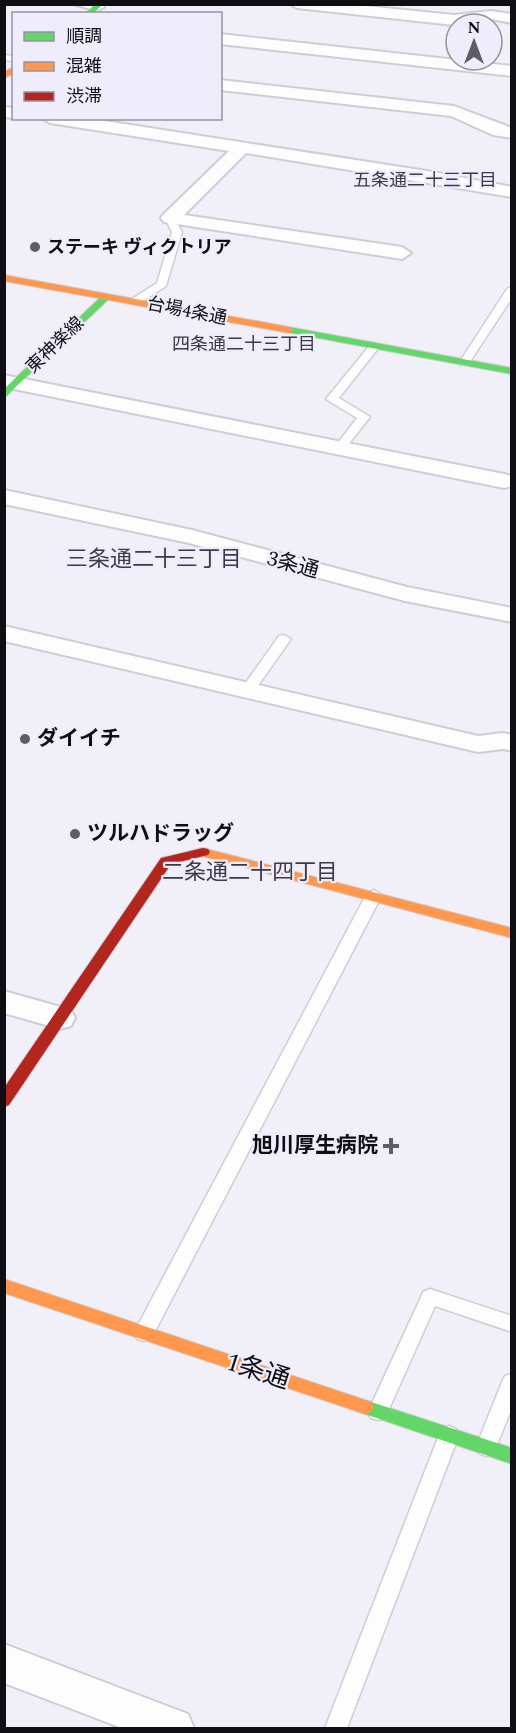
<svg xmlns="http://www.w3.org/2000/svg" width="516" height="1733" font-family="Spectral,'Noto Sans JP',serif">
<style>
.lines{fill:none;stroke-linecap:round;stroke-linejoin:round}
.lane-casing{stroke:#cecdd3;stroke-width:3}
.street-casing{stroke:#cecdd3;stroke-width:4}
.fast-casing{stroke:#cecdd3;stroke-width:2}
.slow-casing{stroke:#cecdd3;stroke-width:2}
.jam-casing{stroke:#cecdd3;stroke-width:2}
.lane{fill:#fdfdfe;fill-rule:evenodd}
.street{fill:#fdfdfe;fill-rule:evenodd}
.fast{fill:#63d668;fill-rule:evenodd}
.slow{fill:#ff974d;fill-rule:evenodd}
.jam{fill:#b3261e;fill-rule:evenodd}
.poi-dot{fill:#5e5d63;stroke:#efecfb;stroke-width:2}
.labels{text-anchor:middle;dominant-baseline:central;stroke-width:4.5;stroke-linejoin:round;paint-order:stroke}
.far-neighbourhood-label{font-size:18px;fill:#3c3a46;stroke:#efecfb}
.far-poi-label{font-size:18px;font-weight:bold;fill:#0f0e13;stroke:#efecfb;text-anchor:start}
.far-street-label{font-size:18px;fill:#0f0e13;stroke:#efecfb}
.street-label{font-size:21px;fill:#0f0e13;stroke:#efecfb}
.poi-label{font-size:21px;font-weight:bold;fill:#0f0e13;stroke:#efecfb;text-anchor:start}
.neighbourhood-label{font-size:22px;fill:#3c3a46;stroke:#efecfb}
.near-street-label{font-size:26px;fill:#0f0e13;stroke:#efecfb}
</style>
<rect width="100%" height="100%" fill="#f1f0f8"/>
<g class="lines">
<defs>
<g id="lane">
<path d="M 4,55 L 14,56 L 14,61 L 4,60 Z"/>
<path d="M 167,216 L 173,216 L 182,232 L 166,286 L 140,303 L 132,303 L 132,299 L 157,283 L 172,232 L 165,218 Z"/>
<path d="M 512,286 L 512,298 L 469,363 L 460,365 L 459,363 L 507,289 Z"/>
<path d="M 371,344 L 380,346 L 339,398 L 370,417 L 344,450 L 336,450 L 334,448 L 357,418 L 326,399 Z"/>
<path d="M 284,635 L 291,639 L 252,694 L 242,694 L 240,691 L 242,688 L 279,636 Z"/>
<path d="M 374,890 L 382,895 L 151,1339 L 144,1341 L 137,1339 L 135,1333 L 137,1327 L 366,895 Z"/>
<path d="M 430,1289 L 512,1316 L 512,1332 L 435,1306 L 385,1418 L 378,1420 L 371,1418 L 368,1412 L 421,1297 L 423,1292 Z"/>
<path d="M 512,1374 L 512,1408 L 496,1447 L 493,1453 L 486,1456 L 479,1453 L 476,1447 L 502,1382 L 505,1376 Z"/>
<path d="M 449,1426 L 456,1429 L 459,1435 L 347,1728 L 325,1728 L 439,1435 L 442,1429 Z"/>
</g>
<g id="street">
<path d="M 74,4 L 103,4 L 104,7 L 97,11 Z"/>
<path d="M 290,4 L 346,4 L 454,15 L 491,11 L 512,14 L 512,23 L 491,19 L 454,25 L 297,8 Z"/>
<path d="M 220,34 L 512,66 L 512,76 L 220,44 Z"/>
<path d="M 220,80 L 454,106 L 512,128 L 512,138 L 493,135 L 451,116 L 220,90 Z"/>
<path d="M 4,107 L 14,108 L 14,118 L 4,117 Z"/>
<path d="M 42,118 L 86,118 L 433,172 L 512,187 L 512,197 L 246,153 L 184,215 L 402,247 L 411,253 L 402,259 L 170,223 L 164,222 L 161,218 L 164,214 L 229,151 L 50,123 Z"/>
<path d="M 4,375 L 504,474 L 512,476 L 512,486 L 504,488 L 4,387 Z"/>
<path d="M 4,490 L 192,530 L 407,587 L 512,608 L 512,622 L 405,601 L 189,543 L 4,504 Z"/>
<path d="M 4,626 L 478,736 L 503,733 L 512,735 L 512,751 L 503,749 L 478,752 L 4,641 Z"/>
<path d="M 4,991 L 71,1010 L 75,1018 L 71,1026 L 60,1029 L 4,1013 Z"/>
<path d="M 4,1644 L 188,1714 L 194,1728 L 122,1728 L 4,1683 Z"/>
</g>
<g id="fast">
<path d="M 95,4 L 103,4 L 93,14 L 85,14 Z"/>
<path d="M 104,294 L 112,296 L 4,398 L 4,389 Z"/>
<path d="M 289,327 L 512,368 L 512,374 L 286,332 L 286,328 Z"/>
<path d="M 365,1400 L 512,1448 L 512,1464 L 359,1412 L 356,1407 L 359,1402 Z"/>
</g>
<g id="slow">
<path d="M 14,67 L 14,73 L 4,78 L 4,72 Z"/>
<path d="M 4,275 L 289,327 L 294,330 L 289,333 L 4,281 Z"/>
<path d="M 203,848 L 512,928 L 512,938 L 198,855 L 196,852 L 198,849 Z"/>
<path d="M 4,1279 L 365,1400 L 371,1402 L 374,1407 L 371,1412 L 365,1414 L 4,1293 Z"/>
</g>
<path id="jam" d="M 203,848 L 208,849 L 210,852 L 208,855 L 171,864 L 9,1105 L 4,1107 L 4,1088 L 161,858 Z"/>
</defs>
<!-- lane casing -->
<use href="#lane" class="lane-casing"/>
<!-- street casing -->
<use href="#street" class="street-casing"/>
<!-- fast casing -->
<use href="#fast" class="fast-casing"/>
<!-- slow casing -->
<use href="#slow" class="slow-casing"/>
<!-- jam casing -->
<use href="#jam" class="jam-casing"/>
<!-- lane -->
<use href="#lane" class="lane"/>
<!-- street -->
<use href="#street" class="street"/>
<!-- fast -->
<use href="#fast" class="fast"/>
<!-- slow -->
<use href="#slow" class="slow"/>
<!-- jam -->
<use href="#jam" class="jam"/>
</g>
<!-- markers -->
<g class="poi-dot">
<circle cx="35" cy="247" r="6"/>
<circle cx="25" cy="739" r="6"/>
<circle cx="75" cy="834" r="6"/>
<path d="M388 1137h6v6h6v6h-6v6h-6v-6h-6v-6h6z"/>
</g>
<g class="labels">
<!-- far-neighbourhood labels -->
<g class="far-neighbourhood-label">
<text x="425" y="180">五条通二十三丁目</text>
<text x="244" y="344">四条通二十三丁目</text>
</g>
<!-- far-poi labels -->
<g class="far-poi-label">
<text x="47" y="247">ステーキ ヴィクトリア</text>
</g>
<!-- far-street labels -->
<g class="far-street-label">
<text transform="translate(187 311) rotate(11)">台場4条通</text>
<text transform="translate(55 345) rotate(-44)">東神楽線</text>
</g>
<!-- street labels -->
<g class="street-label">
<text transform="translate(293 565) rotate(15)">3条通</text>
</g>
<!-- poi labels -->
<g class="poi-label">
<text x="37" y="739">ダイイチ</text>
<text x="87" y="834">ツルハドラッグ</text>
<text x="378" y="1146" text-anchor="end">旭川厚生病院</text>
</g>
<!-- neighbourhood labels -->
<g class="neighbourhood-label">
<text x="154" y="559">三条通二十三丁目</text>
<text x="250" y="872">二条通二十四丁目</text>
</g>
<!-- near-street labels -->
<g class="near-street-label">
<text transform="translate(258 1371) rotate(18)">1条通</text>
</g>
</g>
<!-- border -->
<rect width="516" height="1733" fill="none" stroke="#0f0e13" stroke-width="12"/>
<!-- legend -->
<rect x="12" y="12" width="210" height="108" fill="#efecfb" stroke="#95939e" stroke-width="1.5"/>
<rect x="24" y="32" width="30" height="9" fill="#63d668" stroke="#95939e" stroke-width="1.5"/>
<text x="66" y="42" font-size="18" fill="#0f0e13">順調</text>
<rect x="24" y="62" width="30" height="9" fill="#ff974d" stroke="#95939e" stroke-width="1.5"/>
<text x="66" y="72" font-size="18" fill="#0f0e13">混雑</text>
<rect x="24" y="92" width="30" height="9" fill="#b3261e" stroke="#95939e" stroke-width="1.5"/>
<text x="66" y="102" font-size="18" fill="#0f0e13">渋滞</text>
<!-- north arrow -->
<g transform="translate(474 42)"><circle r="28" fill="#efecfb" stroke="#95939e" stroke-width="1.5"/>
<path d="M0-4.5L10 22L0 15L-10 22Z" fill="#5e5d63"/>
<text y="-9" font-size="16" font-weight="bold" text-anchor="middle" fill="#0f0e13">N</text>
</g>
</svg>
